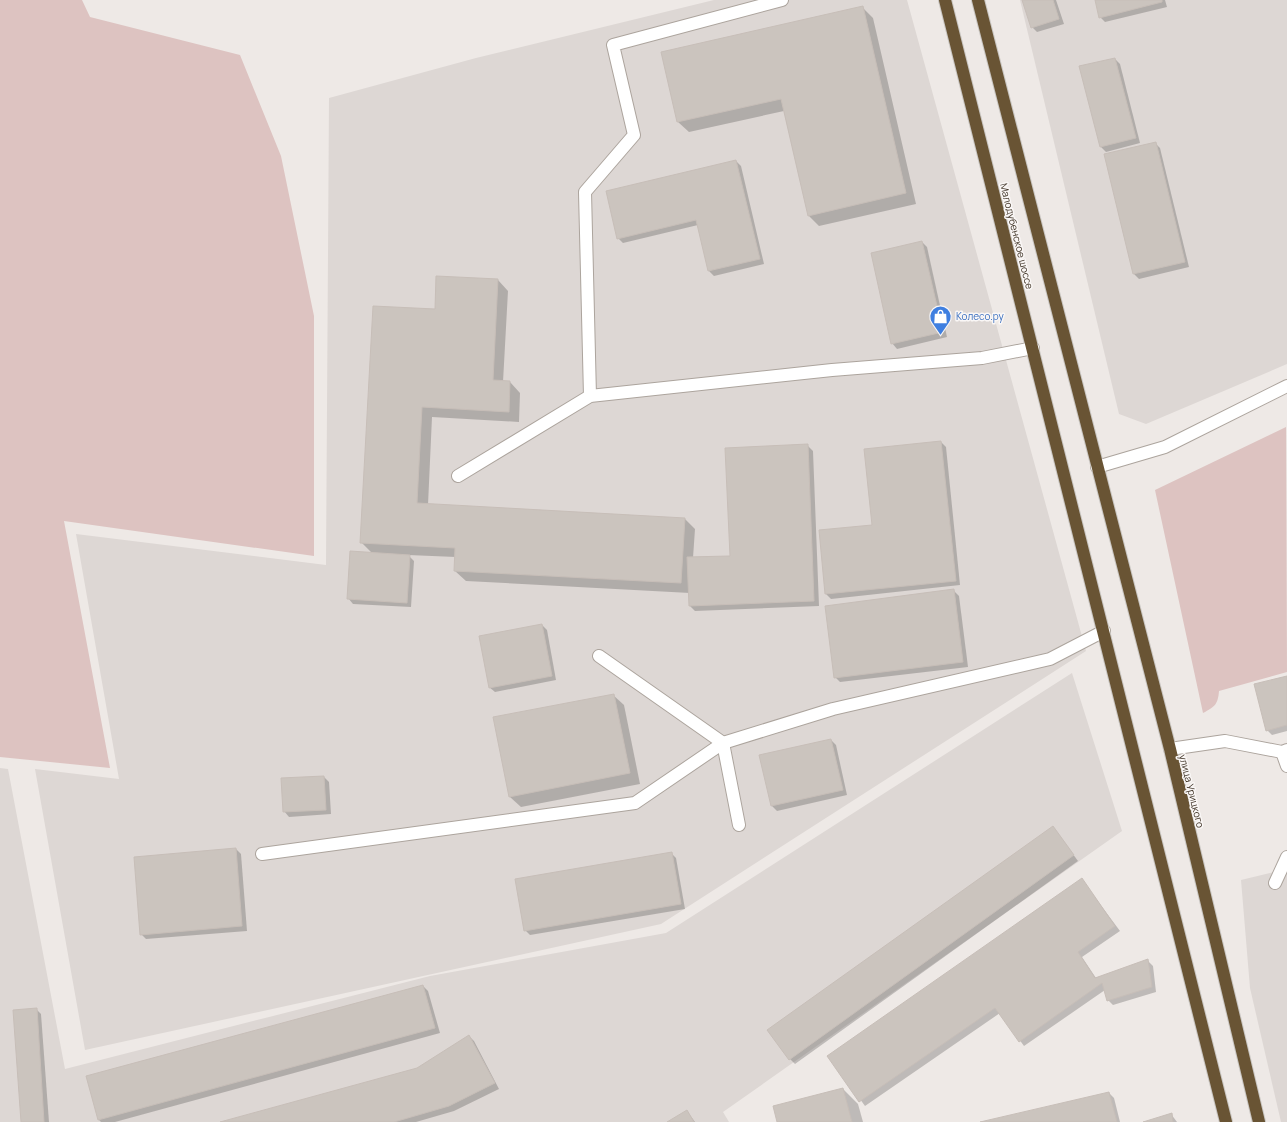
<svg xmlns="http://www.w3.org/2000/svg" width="1287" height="1122" font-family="Manrope,sans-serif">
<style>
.built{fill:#ddd7d4}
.green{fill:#ddc3c1}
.shadow{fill:#0003}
.building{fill:#cbc4be;stroke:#c7beb8}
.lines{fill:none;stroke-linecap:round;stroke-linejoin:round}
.lane-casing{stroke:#aca49d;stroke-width:14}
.highway-casing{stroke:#c9c6c2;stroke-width:14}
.lane{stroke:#fff;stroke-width:12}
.highway{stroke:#695434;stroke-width:12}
.labels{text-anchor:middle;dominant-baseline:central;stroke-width:3;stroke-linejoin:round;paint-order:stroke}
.street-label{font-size:10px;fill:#3f3326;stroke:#faf7f6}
.shop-label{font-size:10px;fill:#366cbe;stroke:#faf7f6;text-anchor:start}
</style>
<rect width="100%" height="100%" fill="#eee9e6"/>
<!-- built -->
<g class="built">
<path d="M 714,0 L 907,0 L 1086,651 L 661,924 L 85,1050 L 35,769 L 119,779 L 76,534 L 326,565 L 329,98 L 476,58 Z"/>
<path d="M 1020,0 L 1287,0 L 1287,364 L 1146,424 L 1119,414 Z"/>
<path d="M 1072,673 L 1122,831 L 723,1112 L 729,1122 L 0,1122 L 0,768 L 8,769 L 65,1069 L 430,976 L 666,933 Z"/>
<path d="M 1287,869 L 1287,1122 L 1281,1122 L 1250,988 L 1241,880 Z"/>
</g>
<!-- green -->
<g class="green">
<path d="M 0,0 L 82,0 L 90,17 L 240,55 L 281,156 L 314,316 L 314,556 L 64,521 L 110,768 L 0,757 Z"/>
<path d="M 1286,427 L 1287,672 L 1219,691 C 1218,704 1215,707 1203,713 L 1155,490 Z"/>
</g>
<!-- shadow -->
<g class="shadow">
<path d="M 1023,0 L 1056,0 L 1064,24 L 1037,32 L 1032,27 Z"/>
<path d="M 1096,0 L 1165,0 L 1167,7 L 1105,22 L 1100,17 Z"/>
<path d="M 862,7 L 873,18 L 916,204 L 819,226 L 809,216 L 784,111 L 689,132 L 678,122 Z"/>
<path d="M 1115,59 L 1120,64 L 1140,143 L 1106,152 L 1101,147 Z"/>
<path d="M 1155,143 L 1160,148 L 1189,267 L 1139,279 L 1134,274 L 1105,155 Z"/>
<path d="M 736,161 L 741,166 L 764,264 L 714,276 L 709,271 L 698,225 L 623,243 L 618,238 Z"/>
<path d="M 922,242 L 927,247 L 947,337 L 897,349 L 892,343 Z"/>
<path d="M 498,280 L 508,291 L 503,382 L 510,382 L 520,393 L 519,422 L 432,417 L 428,505 L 685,519 L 695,529 L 693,558 L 731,557 L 808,446 L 813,451 L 819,606 L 695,611 L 690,606 L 690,593 L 466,581 L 455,571 L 456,557 L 408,555 L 414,561 L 411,607 L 353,604 L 348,598 L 372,553 L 361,542 L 436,310 Z"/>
<path d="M 941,442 L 946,447 L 960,585 L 831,599 L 826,594 L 873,526 Z"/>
<path d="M 954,591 L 959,596 L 968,667 L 840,682 L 835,677 Z"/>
<path d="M 542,625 L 547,630 L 556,680 L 495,692 L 489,687 Z"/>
<path d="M 1287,677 L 1287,731 L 1272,735 L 1267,730 Z"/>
<path d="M 613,695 L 624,705 L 640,784 L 521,807 L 510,797 Z"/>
<path d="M 831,740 L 836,745 L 847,795 L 777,811 L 772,806 L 760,756 Z"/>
<path d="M 324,777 L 329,782 L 331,814 L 289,817 L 284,811 Z"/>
<path d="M 1053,827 L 1078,861 L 795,1064 L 790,1059 Z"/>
<path d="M 236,849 L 241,854 L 247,931 L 146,939 L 141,934 Z"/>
<path d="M 671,853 L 676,858 L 685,909 L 530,935 L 525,930 Z"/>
<path d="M 1082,880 L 1120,931 L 1082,957 L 1096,978 L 1148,961 L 1153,966 L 1156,992 L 1113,1005 L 1108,1000 L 1105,990 L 1024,1046 L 1000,1013 L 865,1106 L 829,1056 Z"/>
<path d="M 423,986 L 428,991 L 440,1033 L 115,1122 L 101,1122 L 99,1120 L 87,1077 Z"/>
<path d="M 36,1009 L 41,1014 L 49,1122 L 22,1122 Z"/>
<path d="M 469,1036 L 474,1041 L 499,1089 L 454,1111 L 416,1122 L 224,1122 L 417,1069 Z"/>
<path d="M 843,1089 L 858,1104 L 863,1122 L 778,1122 Z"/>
<path d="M 1109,1093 L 1114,1098 L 1120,1122 L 985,1122 Z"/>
<path d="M 687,1111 L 695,1122 L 669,1122 Z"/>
<path d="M 1171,1114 L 1177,1122 L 1147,1122 Z"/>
</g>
<!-- building -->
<g class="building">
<path d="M 1022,0 L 1053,0 L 1059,19 L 1031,28 Z"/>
<path d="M 1095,0 L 1162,0 L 1162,2 L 1099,18 Z"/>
<path d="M 863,6 L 906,193 L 808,216 L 781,99 L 677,122 L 661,52 Z"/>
<path d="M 1115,58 L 1136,138 L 1100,147 L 1079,66 Z"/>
<path d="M 1156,142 L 1185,262 L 1133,274 L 1104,154 Z"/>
<path d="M 736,160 L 760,259 L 708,271 L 696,220 L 617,239 L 606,191 Z"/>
<path d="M 922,241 L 943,332 L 891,344 L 871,253 Z"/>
<path d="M 436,276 L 498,279 L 493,380 L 510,381 L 509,412 L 422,407 L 417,503 L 685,518 L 681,583 L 454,571 L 455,548 L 360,543 L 373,306 L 435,309 Z"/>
<path d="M 941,441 L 956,581 L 825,594 L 819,530 L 872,525 L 864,449 Z"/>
<path d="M 808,444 L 814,601 L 689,606 L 687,557 L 730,556 L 725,448 Z"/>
<path d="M 350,551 L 410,555 L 407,603 L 347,599 Z"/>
<path d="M 954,589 L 963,662 L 834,678 L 825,606 Z"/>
<path d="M 542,624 L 552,676 L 489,688 L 479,636 Z"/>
<path d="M 1287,676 L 1287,725 L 1266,731 L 1254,684 Z"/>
<path d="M 614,694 L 630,773 L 509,797 L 493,717 Z"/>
<path d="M 831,739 L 843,790 L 771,806 L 759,755 Z"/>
<path d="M 324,776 L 326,810 L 283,812 L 281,778 Z"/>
<path d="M 1053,826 L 1074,855 L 789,1060 L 767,1030 Z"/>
<path d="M 236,848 L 242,926 L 140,935 L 134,857 Z"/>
<path d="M 672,852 L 681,904 L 524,931 L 515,879 Z"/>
<path d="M 1082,878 L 1115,926 L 1078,952 L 1095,978 L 1148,959 L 1152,987 L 1107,1001 L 1102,983 L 1019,1042 L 995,1008 L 859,1102 L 827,1056 Z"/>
<path d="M 423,985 L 435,1028 L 98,1120 L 86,1076 Z"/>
<path d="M 37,1008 L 44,1122 L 21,1122 L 13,1010 Z"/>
<path d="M 469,1035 L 495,1083 L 449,1106 L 394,1122 L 220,1122 L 417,1068 Z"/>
<path d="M 843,1088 L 852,1122 L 777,1122 L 773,1106 Z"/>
<path d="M 1109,1092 L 1117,1122 L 980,1122 Z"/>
<path d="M 687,1110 L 694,1122 L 667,1122 Z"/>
<path d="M 1172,1113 L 1173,1122 L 1143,1122 Z"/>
</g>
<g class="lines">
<defs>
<g id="lane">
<path d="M 590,396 L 585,192 L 634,135 L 613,45 L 782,0"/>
<path d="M 1097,467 L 1165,447 L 1287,386"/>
<path d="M 458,476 L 590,396 L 832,370 L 982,358 L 1033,348"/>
<path d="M 599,656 L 723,743 L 739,825"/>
<path d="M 1170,749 L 1225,741 L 1282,752 L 1287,750"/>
<path d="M 1282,752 L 1287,766"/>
<path d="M 262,854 L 635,803 L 723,743 L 833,709 L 1050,659 L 1104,631"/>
<path d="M 1275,883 L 1287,857"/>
</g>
<g id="highway">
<path d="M 945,0 L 1226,1122"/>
<path d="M 978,0 L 1170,749 L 1259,1122"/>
</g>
</defs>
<!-- lane casing -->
<use href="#lane" class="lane-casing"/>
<!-- highway casing -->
<use href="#highway" class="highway-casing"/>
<!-- lane -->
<use href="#lane" class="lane"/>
<!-- highway -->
<use href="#highway" class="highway"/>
</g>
<!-- icons -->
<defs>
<symbol id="shop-pin" viewBox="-11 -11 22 30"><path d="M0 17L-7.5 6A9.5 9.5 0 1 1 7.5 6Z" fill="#3f7fe0" stroke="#faf7f6"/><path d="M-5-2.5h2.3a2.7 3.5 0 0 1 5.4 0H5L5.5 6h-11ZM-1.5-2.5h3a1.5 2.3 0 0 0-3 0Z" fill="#fff"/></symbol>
</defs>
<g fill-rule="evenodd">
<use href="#shop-pin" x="928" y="304" width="25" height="34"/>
</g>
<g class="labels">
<!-- street labels -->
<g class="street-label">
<text transform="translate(1017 236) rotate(76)">Малодубенское шоссе</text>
<text transform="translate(1192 791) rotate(76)">улица Урицкого</text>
</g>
<!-- shop labels -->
<g class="shop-label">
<text x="956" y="316">Колесо.ру</text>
</g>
</g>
</svg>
